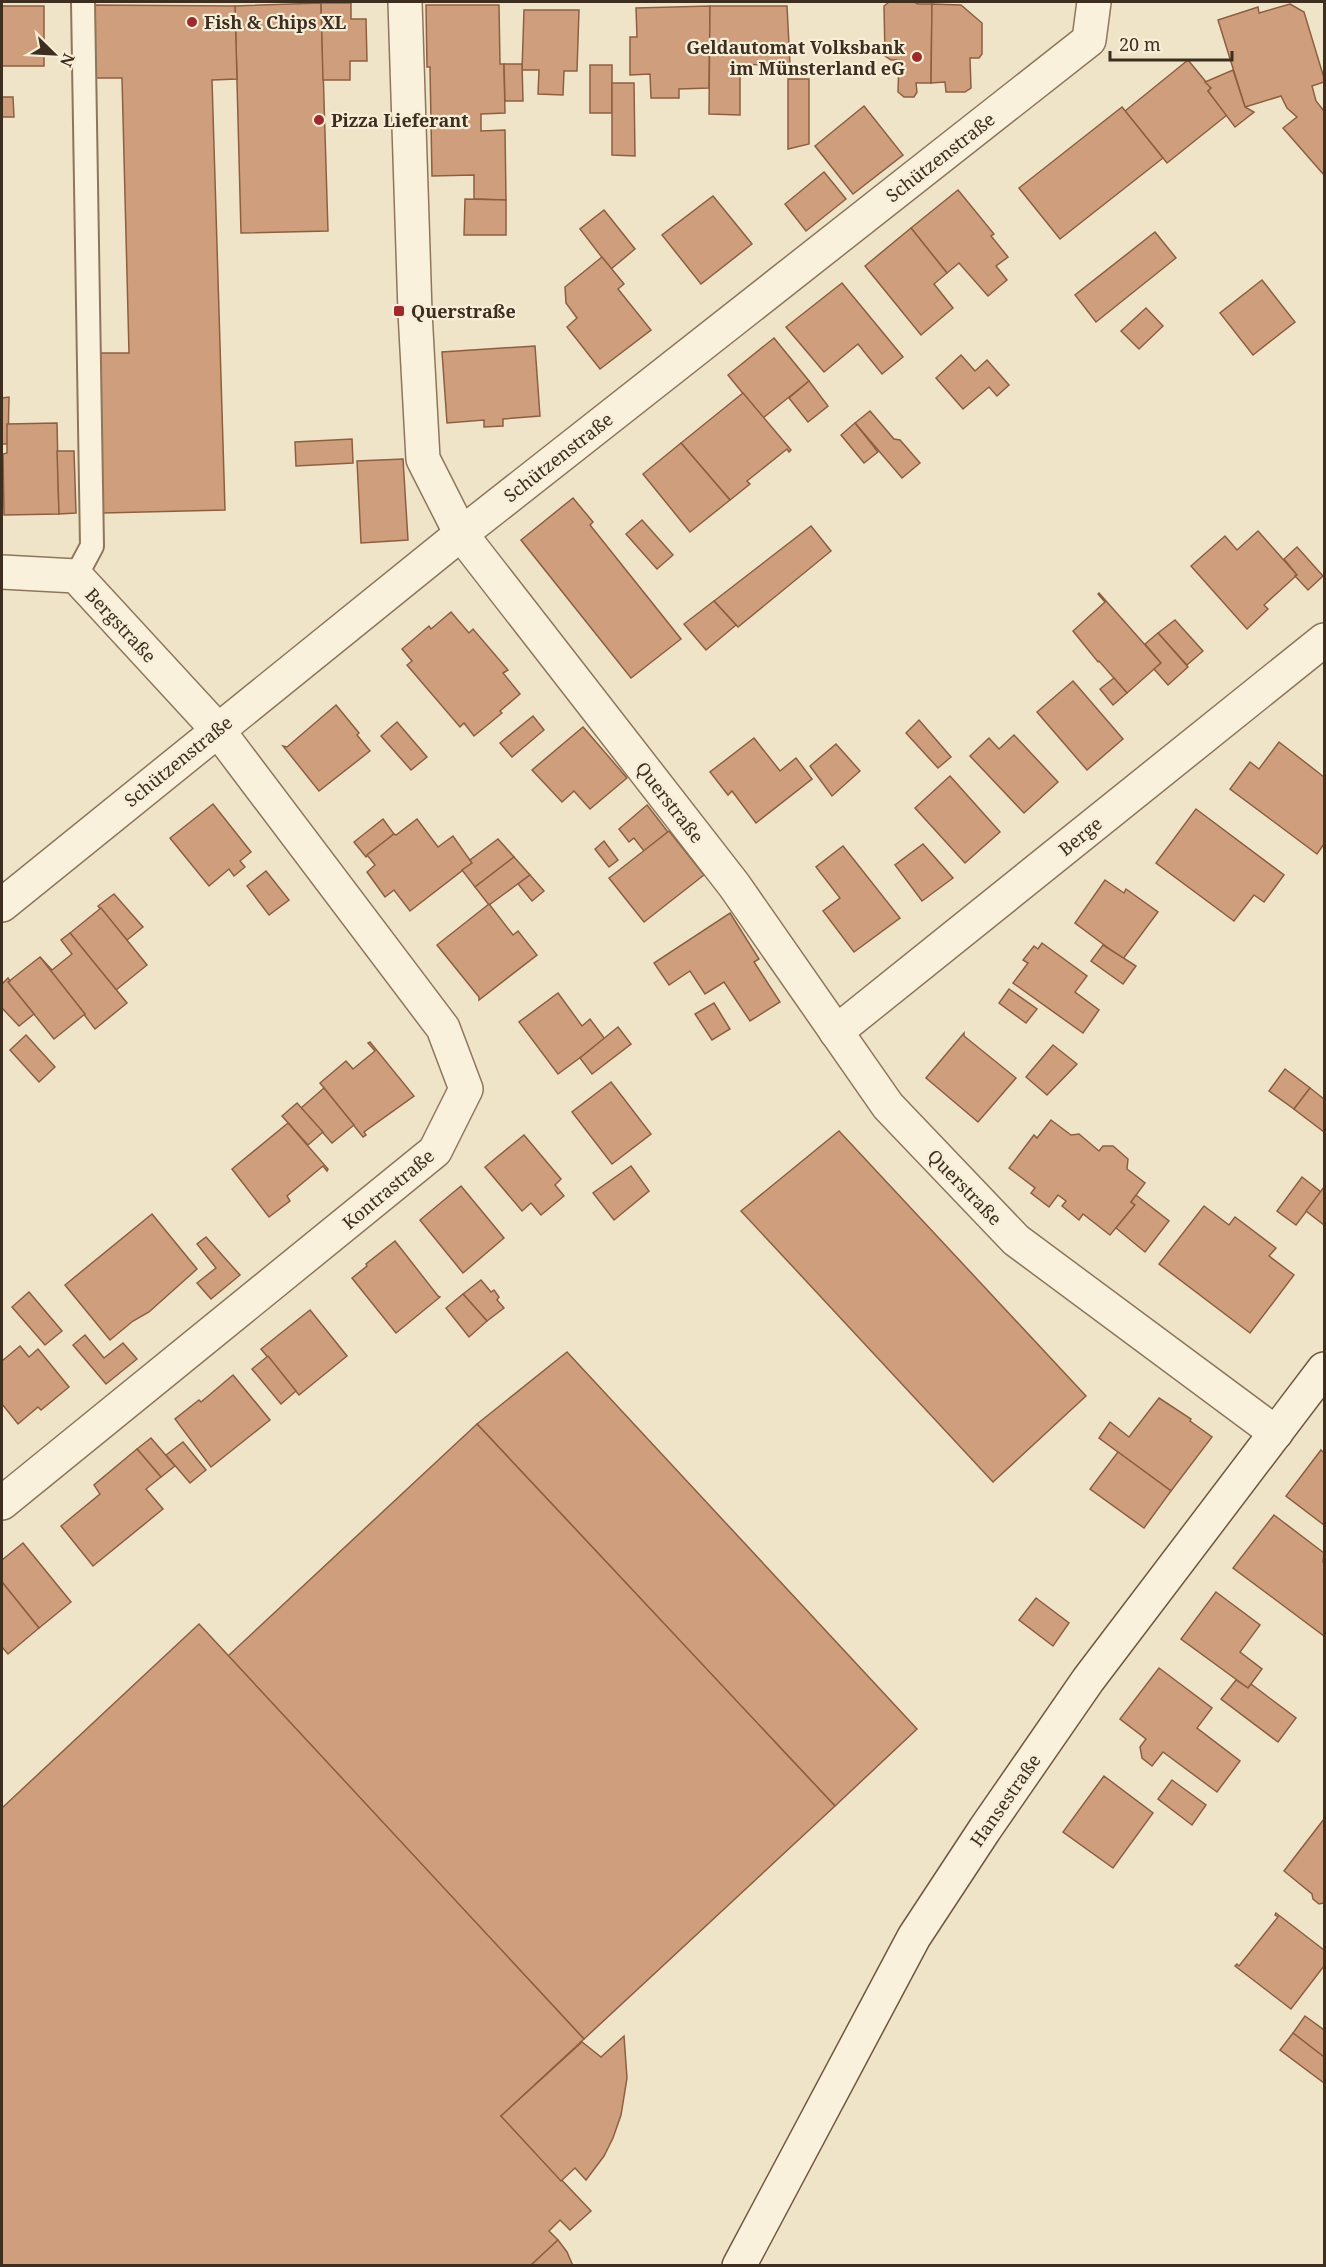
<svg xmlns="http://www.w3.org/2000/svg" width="1326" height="2267" font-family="'Noto Serif',serif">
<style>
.building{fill:#cf9f7d;stroke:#8d5f41;stroke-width:1.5}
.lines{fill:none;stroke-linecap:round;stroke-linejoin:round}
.lane-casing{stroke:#8d765c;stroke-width:26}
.street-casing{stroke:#8d765c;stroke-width:36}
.secondary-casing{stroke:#6f573f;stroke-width:36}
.lane{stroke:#faf1dc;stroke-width:22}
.street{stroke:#faf1dc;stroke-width:33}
.secondary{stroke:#faf1dc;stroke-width:33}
.poi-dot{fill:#9e2a2b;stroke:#f7eed8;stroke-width:2}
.labels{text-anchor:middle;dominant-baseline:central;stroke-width:4.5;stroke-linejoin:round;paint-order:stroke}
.poi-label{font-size:18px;font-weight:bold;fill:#3d2e20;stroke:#f7eed8;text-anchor:start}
.street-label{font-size:18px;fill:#3d2e20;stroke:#f7eed8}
</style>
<rect width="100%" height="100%" fill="#f0e4c8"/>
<!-- building -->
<g class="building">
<path d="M 889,2 L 914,2 L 918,4 L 932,4 L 931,83 L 916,83 L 917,92 L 914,97 L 904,97 L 898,92 L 899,60 L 891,60 L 885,56 L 884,6 Z"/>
<path d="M 321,3 L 328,231 L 241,233 L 235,6 Z"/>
<path d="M 321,3 L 351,3 L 351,19 L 366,19 L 367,61 L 350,61 L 350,80 L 323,80 Z"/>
<path d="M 932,4 L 961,5 L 982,23 L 982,54 L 979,58 L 970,58 L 971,88 L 965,92 L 946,92 L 945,82 L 931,83 Z"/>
<path d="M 1290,4 L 1304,12 L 1324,78 L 1324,82 L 1312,86 L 1316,101 L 1324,111 L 1324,175 L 1283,128 L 1297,117 L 1287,108 L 1281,96 L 1245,107 L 1218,20 L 1258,7 L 1259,13 Z"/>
<path d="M 89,5 L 235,6 L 237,79 L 212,80 L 225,510 L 103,513 L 99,353 L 129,353 L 122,78 L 89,78 Z"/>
<path d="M 426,5 L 499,5 L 500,64 L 504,64 L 505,113 L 481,114 L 481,131 L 505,130 L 506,200 L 474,199 L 474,175 L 432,176 L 430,67 L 427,67 Z"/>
<rect x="2" y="6" width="42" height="60"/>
<path d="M 710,6 L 709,88 L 679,89 L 679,98 L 651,98 L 650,74 L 630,75 L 630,37 L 637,37 L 636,8 Z"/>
<path d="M 710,6 L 787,6 L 790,64 L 740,65 L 740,115 L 709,114 Z"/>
<path d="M 524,10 L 579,10 L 577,71 L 564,71 L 563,95 L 538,94 L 539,70 L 522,70 Z"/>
<path d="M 1188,60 L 1211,88 L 1208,91 L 1227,115 L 1167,163 L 1125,111 Z"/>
<path d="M 504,64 L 522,64 L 523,101 L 505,101 Z"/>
<rect x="590" y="65" width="22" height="48"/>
<path d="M 1233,70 L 1245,107 L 1254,112 L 1235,127 L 1208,91 L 1211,88 L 1205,82 Z"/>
<path d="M 788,79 L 809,79 L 809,144 L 788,149 Z"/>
<path d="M 612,83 L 634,83 L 635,156 L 612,155 Z"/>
<path d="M 2,97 L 13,97 L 14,117 L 2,117 Z"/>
<path d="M 864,106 L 903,155 L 853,194 L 815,146 Z"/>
<path d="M 1122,107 L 1163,158 L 1060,239 L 1019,188 Z"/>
<path d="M 824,172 L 846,199 L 806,231 L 785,204 Z"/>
<path d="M 958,190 L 994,234 L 991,236 L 1008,257 L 996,266 L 1007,280 L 988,296 L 959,263 L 947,273 L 911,228 Z"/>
<path d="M 713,196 L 752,244 L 701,284 L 662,235 Z"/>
<path d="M 465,199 L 506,200 L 506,235 L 464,235 Z"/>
<path d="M 604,210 L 635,249 L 611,269 L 580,229 Z"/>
<path d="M 911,228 L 947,273 L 934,284 L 953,308 L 921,335 L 865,266 Z"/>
<path d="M 1155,232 L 1176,258 L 1096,322 L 1075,295 Z"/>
<path d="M 602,257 L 624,284 L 618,289 L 651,330 L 600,369 L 567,327 L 577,318 L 566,303 L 565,287 Z"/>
<path d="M 1262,280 L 1295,322 L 1253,355 L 1220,313 Z"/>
<path d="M 842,283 L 903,357 L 882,374 L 858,344 L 824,372 L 786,327 Z"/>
<path d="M 1146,308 L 1163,326 L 1139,349 L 1121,331 Z"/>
<path d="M 774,338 L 809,381 L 763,418 L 728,375 Z"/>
<path d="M 535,346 L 540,416 L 503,419 L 503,426 L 484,427 L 484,420 L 447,423 L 442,352 Z"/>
<path d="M 961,355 L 975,371 L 987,360 L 1009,385 L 997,396 L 989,387 L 963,409 L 936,378 Z"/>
<path d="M 809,381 L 828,406 L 808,422 L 789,398 Z"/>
<path d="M 743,393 L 791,450 L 789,452 L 787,449 L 747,481 L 750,484 L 730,500 L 681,443 Z"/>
<path d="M 9,397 L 8,444 L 2,444 L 2,398 Z"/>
<path d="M 870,411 L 894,439 L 900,440 L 920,463 L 902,478 L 855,423 Z"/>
<path d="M 57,423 L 59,514 L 4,515 L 3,454 L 7,453 L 7,424 Z"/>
<path d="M 855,423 L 878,452 L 864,463 L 841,435 Z"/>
<path d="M 352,439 L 353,463 L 296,466 L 295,442 Z"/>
<path d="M 681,443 L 730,500 L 690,532 L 643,474 Z"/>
<path d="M 57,451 L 74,451 L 76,513 L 59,514 Z"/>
<path d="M 403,459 L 408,540 L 361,543 L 357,461 Z"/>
<path d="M 573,498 L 593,522 L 590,525 L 681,639 L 631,678 L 521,540 Z"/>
<path d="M 642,520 L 673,555 L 657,569 L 626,534 Z"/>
<path d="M 811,526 L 831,551 L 738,627 L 714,601 Z"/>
<path d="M 1258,531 L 1297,575 L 1264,605 L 1268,609 L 1247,629 L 1191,566 L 1225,536 L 1237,550 Z"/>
<path d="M 1297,547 L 1323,576 L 1308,590 L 1295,576 L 1297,575 L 1284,559 Z"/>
<path d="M 1099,593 L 1161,663 L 1127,693 L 1099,661 L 1098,662 L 1073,631 L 1105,602 L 1098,594 Z"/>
<path d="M 714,601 L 736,625 L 706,650 L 684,624 Z"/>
<path d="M 451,612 L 469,633 L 473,629 L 508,670 L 503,673 L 520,694 L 500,711 L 502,713 L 474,736 L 464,723 L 460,727 L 407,665 L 412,661 L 402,649 L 429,626 L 431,629 Z"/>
<path d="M 1175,620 L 1203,651 L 1187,665 L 1158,633 Z"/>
<path d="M 1158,633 L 1188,667 L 1168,685 L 1154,669 L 1161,663 L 1145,644 Z"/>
<path d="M 1114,678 L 1127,693 L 1113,705 L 1100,689 Z"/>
<path d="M 1073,681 L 1123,739 L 1087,770 L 1037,712 Z"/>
<path d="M 336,705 L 359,733 L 357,735 L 370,751 L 319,791 L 283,746 L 287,747 Z"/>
<path d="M 533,716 L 544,730 L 512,757 L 500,743 Z"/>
<path d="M 919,720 L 951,757 L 938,768 L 906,733 Z"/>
<path d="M 397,722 L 427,757 L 411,770 L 381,736 Z"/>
<path d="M 583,727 L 627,778 L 590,809 L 574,791 L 562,802 L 532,770 Z"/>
<path d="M 1014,735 L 1058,782 L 1024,813 L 970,756 L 989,738 L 999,749 Z"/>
<path d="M 754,738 L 780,771 L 796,758 L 812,779 L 756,823 L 732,791 L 728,795 L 710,772 Z"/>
<path d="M 1279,742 L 1324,777 L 1324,844 L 1317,854 L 1230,789 L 1250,762 L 1259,769 Z"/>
<path d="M 836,744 L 860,771 L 832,796 L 810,766 Z"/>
<path d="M 950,776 L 1000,832 L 965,863 L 915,808 Z"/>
<path d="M 213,804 L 251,852 L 240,861 L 245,867 L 234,876 L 229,869 L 209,886 L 170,838 Z"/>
<path d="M 647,805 L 668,832 L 644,851 L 634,838 L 629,842 L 619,829 Z"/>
<path d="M 1196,809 L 1284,875 L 1264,902 L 1254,895 L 1234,921 L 1156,863 Z"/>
<path d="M 383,819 L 394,834 L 366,857 L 354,842 Z"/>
<path d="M 417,819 L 438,847 L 453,836 L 472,863 L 410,911 L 394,890 L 385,897 L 367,872 L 375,865 L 367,855 L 394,834 L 396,835 Z"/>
<path d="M 669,831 L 704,875 L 644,922 L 609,878 Z"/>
<path d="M 498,839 L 514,857 L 475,887 L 462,870 L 472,863 L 470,860 Z"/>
<path d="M 604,841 L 618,860 L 609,867 L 595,849 Z"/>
<path d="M 923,844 L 953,878 L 922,901 L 895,865 Z"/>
<path d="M 843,846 L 900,918 L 854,952 L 823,911 L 840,898 L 816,867 Z"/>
<path d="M 514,857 L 530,875 L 489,905 L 475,887 Z"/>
<path d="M 266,871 L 289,900 L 269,915 L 247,886 Z"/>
<path d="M 530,875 L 544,891 L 532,901 L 518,884 Z"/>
<path d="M 1105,880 L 1124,893 L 1126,889 L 1158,912 L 1123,959 L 1075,923 Z"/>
<path d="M 114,894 L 143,927 L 127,940 L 98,906 Z"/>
<path d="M 489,904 L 513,935 L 518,931 L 537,955 L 479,1000 L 479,997 L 437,945 Z"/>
<path d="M 101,908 L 147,965 L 116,990 L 70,933 Z"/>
<path d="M 730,913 L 759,959 L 754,962 L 780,1002 L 750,1021 L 724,982 L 705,994 L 690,971 L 669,985 L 654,963 Z"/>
<path d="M 70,933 L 127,1003 L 95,1029 L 40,957 L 52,970 L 72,954 L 61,940 Z"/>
<path d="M 1042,943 L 1087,976 L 1075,992 L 1099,1010 L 1083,1033 L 1013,983 L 1028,963 L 1023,960 L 1034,946 L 1038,949 Z"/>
<path d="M 1103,945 L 1136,966 L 1123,984 L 1091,961 Z"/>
<path d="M 40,957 L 85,1014 L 54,1039 L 8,982 Z"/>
<path d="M 8,978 L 10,981 L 8,982 L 34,1014 L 19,1026 L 2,1008 L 2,984 Z"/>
<path d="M 1009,989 L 1037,1009 L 1026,1023 L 999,1003 Z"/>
<path d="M 558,993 L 582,1026 L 590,1019 L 605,1039 L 558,1074 L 519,1022 Z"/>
<path d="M 714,1003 L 730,1029 L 712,1040 L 695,1014 Z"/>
<path d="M 618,1027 L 631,1044 L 592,1074 L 580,1058 Z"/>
<path d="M 964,1033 L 964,1036 L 1016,1078 L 978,1122 L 926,1078 Z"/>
<path d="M 26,1035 L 55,1067 L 39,1082 L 10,1050 Z"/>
<path d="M 370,1042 L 414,1096 L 364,1132 L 366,1135 L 363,1137 L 320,1083 L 346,1061 L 353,1069 L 375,1051 L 368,1043 Z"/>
<path d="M 1053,1045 L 1077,1064 L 1047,1095 L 1026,1077 Z"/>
<path d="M 1285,1069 L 1310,1088 L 1294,1109 L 1269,1091 Z"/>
<path d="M 611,1082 L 651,1134 L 612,1164 L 572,1112 Z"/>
<path d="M 324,1088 L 354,1125 L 332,1143 L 301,1108 Z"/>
<path d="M 1310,1088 L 1324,1099 L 1324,1132 L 1294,1109 Z"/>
<path d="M 297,1103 L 323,1132 L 308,1145 L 282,1116 Z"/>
<path d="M 1051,1120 L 1071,1135 L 1079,1134 L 1099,1151 L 1103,1146 L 1113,1146 L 1128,1159 L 1127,1169 L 1145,1183 L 1131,1202 L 1135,1205 L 1110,1235 L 1083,1214 L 1079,1220 L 1062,1206 L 1066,1201 L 1058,1195 L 1049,1207 L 1031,1193 L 1035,1188 L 1009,1168 L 1034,1135 L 1037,1138 Z"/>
<path d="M 288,1123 L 328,1169 L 327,1171 L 323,1166 L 287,1196 L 290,1201 L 269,1217 L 232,1169 Z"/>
<path d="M 839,1131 L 1086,1396 L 993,1482 L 741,1211 Z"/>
<path d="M 524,1135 L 561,1179 L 555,1185 L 564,1196 L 541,1215 L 531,1203 L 522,1211 L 485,1167 Z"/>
<path d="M 631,1166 L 649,1191 L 614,1220 L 593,1193 Z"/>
<path d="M 1302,1177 L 1321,1192 L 1296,1225 L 1277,1211 Z"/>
<path d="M 461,1186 L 504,1238 L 463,1273 L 420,1220 Z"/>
<path d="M 1324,1187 L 1324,1225 L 1306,1211 Z"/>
<path d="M 1136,1195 L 1169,1221 L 1145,1252 L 1116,1228 L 1135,1205 L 1131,1202 Z"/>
<path d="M 1204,1206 L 1229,1225 L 1235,1217 L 1276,1248 L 1269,1256 L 1294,1275 L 1250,1333 L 1159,1264 Z"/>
<path d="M 152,1214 L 197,1269 L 149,1312 L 133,1321 L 110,1340 L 65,1285 Z"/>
<path d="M 206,1237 L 240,1275 L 211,1299 L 197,1283 L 216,1268 L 197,1244 Z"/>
<path d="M 395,1241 L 438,1296 L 440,1297 L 396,1333 L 352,1278 L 367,1266 L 366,1264 Z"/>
<path d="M 481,1280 L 491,1292 L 494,1290 L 499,1297 L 497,1300 L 504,1308 L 487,1321 L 463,1294 Z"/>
<path d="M 29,1292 L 62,1331 L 45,1345 L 12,1307 Z"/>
<path d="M 463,1294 L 487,1321 L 469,1337 L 446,1308 Z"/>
<path d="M 310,1310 L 347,1356 L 299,1395 L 261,1349 Z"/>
<path d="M 85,1335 L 104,1358 L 123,1343 L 137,1359 L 106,1384 L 73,1345 Z"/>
<path d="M 20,1346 L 29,1357 L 38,1349 L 69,1387 L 41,1410 L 38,1407 L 18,1424 L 2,1404 L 2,1361 Z"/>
<path d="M 567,1352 L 917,1729 L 835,1806 L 477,1424 Z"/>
<path d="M 268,1356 L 296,1391 L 281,1404 L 252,1369 Z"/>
<path d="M 233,1375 L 270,1420 L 211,1467 L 175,1419 L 199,1400 L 201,1402 Z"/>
<path d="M 1159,1398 L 1191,1419 L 1190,1421 L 1212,1437 L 1171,1491 L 1099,1438 L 1110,1422 L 1129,1437 Z"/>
<path d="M 477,1424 L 835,1806 L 584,2039 L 228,1656 Z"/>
<path d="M 151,1438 L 175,1466 L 161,1477 L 137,1449 Z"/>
<path d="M 183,1442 L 206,1470 L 190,1483 L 166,1455 Z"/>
<path d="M 137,1449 L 161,1477 L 146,1489 L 163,1509 L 93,1566 L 61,1526 L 100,1494 L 94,1485 Z"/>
<path d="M 1321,1450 L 1324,1453 L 1324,1525 L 1286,1496 Z"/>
<path d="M 1118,1452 L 1171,1491 L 1144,1528 L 1090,1489 Z"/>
<path d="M 1274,1515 L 1324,1553 L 1323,1562 L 1324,1563 L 1324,1636 L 1233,1568 Z"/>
<path d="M 23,1543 L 71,1602 L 39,1628 L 2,1582 L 2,1560 Z"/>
<path d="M 2,1582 L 39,1628 L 8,1654 L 2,1647 Z"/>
<path d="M 1216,1592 L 1260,1625 L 1240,1652 L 1262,1669 L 1248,1688 L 1181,1639 Z"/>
<path d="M 1036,1598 L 1069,1623 L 1053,1646 L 1019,1620 Z"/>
<path d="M 199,1624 L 584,2039 L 501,2116 L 591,2211 L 570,2230 L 560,2220 L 549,2231 L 558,2240 L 530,2266 L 2,2266 L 2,1808 Z"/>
<path d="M 1159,1668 L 1212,1708 L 1197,1728 L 1240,1761 L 1217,1792 L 1163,1752 L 1152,1766 L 1142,1758 L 1140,1747 L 1146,1739 L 1120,1719 Z"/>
<path d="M 1236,1680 L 1248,1688 L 1251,1684 L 1296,1718 L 1278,1742 L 1221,1699 Z"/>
<path d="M 1104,1776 L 1153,1813 L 1113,1868 L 1063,1832 Z"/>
<path d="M 1172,1780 L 1206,1805 L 1192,1825 L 1158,1799 Z"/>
<path d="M 1324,1819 L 1324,1903 L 1319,1904 L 1313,1899 L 1312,1894 L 1284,1871 Z"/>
<path d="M 1276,1913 L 1324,1950 L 1324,1966 L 1291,2009 L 1235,1966 L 1237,1964 L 1239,1966 L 1278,1917 L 1275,1915 Z"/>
<path d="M 1305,2016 L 1324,2030 L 1324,2057 L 1293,2033 Z"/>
<path d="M 1293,2033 L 1324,2057 L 1324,2083 L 1280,2050 Z"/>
<path d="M 624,2036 L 627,2078 L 621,2115 L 613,2138 L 604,2156 L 586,2180 L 575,2168 L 561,2181 L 501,2116 L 582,2042 L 601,2057 Z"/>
<path d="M 558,2240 L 567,2252 L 573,2266 L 530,2266 Z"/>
</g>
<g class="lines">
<defs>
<path id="lane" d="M 76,576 L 92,546 L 83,2"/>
<g id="street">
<path d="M 405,2 L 415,312 L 423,459 L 461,534 L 734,885 L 888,1106 L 1016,1240 L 1276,1433"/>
<path d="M 2,572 L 76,576 L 217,729 L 443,1028 L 466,1089 L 435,1151 L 2,1503"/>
<path d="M 2,905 L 461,534 L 1089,40 L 1094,2"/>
<path d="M 836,1032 L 1324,640"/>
</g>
<path id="secondary" d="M 739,2266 L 914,1937 L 985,1829 L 1088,1680 L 1324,1369"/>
</defs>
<!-- lane casing -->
<use href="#lane" class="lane-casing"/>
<!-- street casing -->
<use href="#street" class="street-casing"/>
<!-- secondary casing -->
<use href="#secondary" class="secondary-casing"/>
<!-- lane -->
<use href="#lane" class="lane"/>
<!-- street -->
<use href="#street" class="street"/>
<!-- secondary -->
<use href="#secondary" class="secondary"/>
</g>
<!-- markers -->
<g class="poi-dot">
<circle cx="192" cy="22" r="6"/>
<circle cx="917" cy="57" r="6"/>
<circle cx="319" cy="120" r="6"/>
<rect x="393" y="305" width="12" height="12" rx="3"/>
</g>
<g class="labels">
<!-- poi labels -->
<g class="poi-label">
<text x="204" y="22">Fish &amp; Chips XL</text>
<text x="905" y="47" text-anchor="end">Geldautomat Volksbank<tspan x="905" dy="21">im Münsterland eG</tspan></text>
<text x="331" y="120">Pizza Lieferant</text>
<text x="411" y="311">Querstraße</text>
</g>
<!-- street labels -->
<g class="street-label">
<text transform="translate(940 157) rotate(-38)">Schützenstraße</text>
<text transform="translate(558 457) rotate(-38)">Schützenstraße</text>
<text transform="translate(121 625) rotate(47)">Bergstraße</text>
<text transform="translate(178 761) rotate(-39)">Schützenstraße</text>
<text transform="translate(670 802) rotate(52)">Querstraße</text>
<text transform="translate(1080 836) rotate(-39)">Berge</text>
<text transform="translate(965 1187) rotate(46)">Querstraße</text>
<text transform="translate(388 1189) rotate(-40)">Kontrastraße</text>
<text transform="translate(1005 1800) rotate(-55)">Hansestraße</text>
</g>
</g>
<!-- border -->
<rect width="1326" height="2267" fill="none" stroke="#3d2e20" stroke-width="6"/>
<!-- north arrow -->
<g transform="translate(54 54) rotate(114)" stroke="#f7eed8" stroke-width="4.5" paint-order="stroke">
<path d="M0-4.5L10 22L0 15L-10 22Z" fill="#3d2e20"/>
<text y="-9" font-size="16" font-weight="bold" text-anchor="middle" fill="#3d2e20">N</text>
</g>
<!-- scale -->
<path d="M1110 51v9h122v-9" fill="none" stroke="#3d2e20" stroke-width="3"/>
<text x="1119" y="51" font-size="18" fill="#3d2e20" stroke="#f7eed8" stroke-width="4.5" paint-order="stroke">20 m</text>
</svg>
